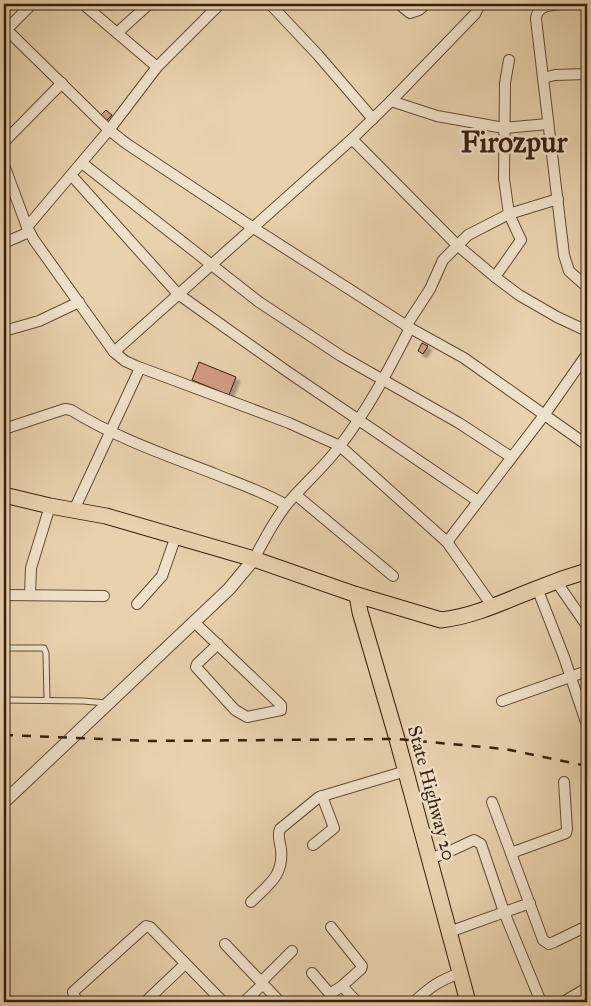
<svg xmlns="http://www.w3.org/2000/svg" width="591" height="1006" font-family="'IM FELL Great Primer',serif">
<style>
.building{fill:#d39a83;stroke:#371e0e;filter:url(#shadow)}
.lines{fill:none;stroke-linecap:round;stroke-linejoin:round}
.service-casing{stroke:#634b36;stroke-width:7}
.minor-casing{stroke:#634b36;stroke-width:12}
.tertiary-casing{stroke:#634b36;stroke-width:14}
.primary-casing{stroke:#371e0e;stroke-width:17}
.service{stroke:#f0e2ca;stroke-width:5}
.minor{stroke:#f0e2ca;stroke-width:10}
.tertiary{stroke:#f0e2ca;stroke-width:12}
.primary{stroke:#e8d2ad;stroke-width:15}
.rail{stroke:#371e0e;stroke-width:2.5;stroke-dasharray:9 9;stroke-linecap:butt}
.labels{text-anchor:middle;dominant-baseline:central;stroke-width:5;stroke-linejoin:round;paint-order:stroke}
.street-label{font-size:19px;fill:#371e0e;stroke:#f0e2ca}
.town-label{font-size:29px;font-weight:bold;fill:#371e0e;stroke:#f0e2ca}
</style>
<defs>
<filter id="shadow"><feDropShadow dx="4" dy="4" stdDeviation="1" flood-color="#0004"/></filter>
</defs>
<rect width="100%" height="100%" fill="#e8d2ad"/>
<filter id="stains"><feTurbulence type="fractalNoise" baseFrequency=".004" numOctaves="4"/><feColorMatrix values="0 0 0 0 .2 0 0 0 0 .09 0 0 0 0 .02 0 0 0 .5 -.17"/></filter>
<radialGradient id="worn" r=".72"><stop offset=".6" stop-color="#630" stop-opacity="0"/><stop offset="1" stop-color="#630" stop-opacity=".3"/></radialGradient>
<!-- building -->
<g class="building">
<path d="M 106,110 L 112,115 L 106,121 L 100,116 Z"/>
<path d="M 422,343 L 428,346 L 423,354 L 418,351 Z"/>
<path d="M 199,362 L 236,377 L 229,395 L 192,380 Z"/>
</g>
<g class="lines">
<defs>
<g id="service">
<path d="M 4,648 L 44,648 L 46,653 L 47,700"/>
<path d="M 4,700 L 83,701 L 107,703"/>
</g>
<g id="minor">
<path d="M 83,4 L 157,67"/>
<path d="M 270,4 L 318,55 L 373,119"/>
<path d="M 399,4 L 410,13 L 419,10 L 426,4"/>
<path d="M 559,4 C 548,6 537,6 536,19 L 564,255 L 569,271 L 587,287"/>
<path d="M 4,27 L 109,130 L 127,144 L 252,227 L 410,328 L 464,358 L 587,445"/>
<path d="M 4,32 L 32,4"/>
<path d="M 117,33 L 149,4"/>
<path d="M 543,78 L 555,75 L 587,74"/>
<path d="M 391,101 L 437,116 L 504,128 L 548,124"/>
<path d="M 352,139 L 457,245 L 495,277 L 519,295 L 557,317 L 587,331"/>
<path d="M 4,142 L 62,83"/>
<path d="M 82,163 L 259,302 L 341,356 L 459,423 L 511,457"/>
<path d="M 4,165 L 27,227 L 34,240 L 114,352 L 125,361 L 136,366 L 289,423 L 340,446 L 447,542 L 493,607"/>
<path d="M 72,176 L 178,294 L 288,372 L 478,501"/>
<path d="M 27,227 L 109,130 L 157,67 L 220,4"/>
<path d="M 4,243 L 29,232"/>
<path d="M 495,277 L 521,240 L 509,214 L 504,179 L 505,83 L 509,60"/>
<path d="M 406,326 L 430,289 L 443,260 L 468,235 L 509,214 L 558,199"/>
<path d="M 4,331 L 39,321 L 79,302"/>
<path d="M 114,352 L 352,139 L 391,101 L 475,14 L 480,4"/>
<path d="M 4,429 L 65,409 L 71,410 C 116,438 166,455 215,474 C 240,484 264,492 286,505"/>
<path d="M 296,495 L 393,576"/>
<path d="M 74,510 L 140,368"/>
<path d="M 447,542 L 545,414 L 587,354"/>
<path d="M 254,559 C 264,540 274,520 288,503 C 304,484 324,467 339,447 C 368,410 389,369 410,328"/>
<path d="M 556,581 L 587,626"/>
<path d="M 537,588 L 564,657 L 587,725"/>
<path d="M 4,595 L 104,596"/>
<path d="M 30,595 L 31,568 L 50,506"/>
<path d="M 137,604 L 162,576 L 176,536"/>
<path d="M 194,622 L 281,705 L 281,710 L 247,717 L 235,710 L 196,667 L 197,664 L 218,644"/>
<path d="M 502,701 L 587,671"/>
<path d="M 492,802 L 543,940 L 549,944 L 554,942 L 587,926"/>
<path d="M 313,845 L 334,828 L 322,796"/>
<path d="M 511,853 L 566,833 L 567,829 L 564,782"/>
<path d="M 429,859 L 446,853 L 474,840 L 481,844 L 504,912 L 541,1002"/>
<path d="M 251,902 C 268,885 284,876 281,849 C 280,842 277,836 280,829 L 319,797 L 406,771"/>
<path d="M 331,927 L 362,966 L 361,969 L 342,986"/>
<path d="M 449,932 L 530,903"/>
<path d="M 225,944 L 280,1002"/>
<path d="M 312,973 L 330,994 L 342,986 L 357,1002"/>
<path d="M 261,982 L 292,951"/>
<path d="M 79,1002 L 74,996 L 73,992 L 146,926 L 150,927 L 223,1002"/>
<path d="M 145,1002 L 185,964"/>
<path d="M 244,1002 L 263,984"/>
<path d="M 414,1002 C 431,986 439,981 460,973"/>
<path d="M 563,1002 L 587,988"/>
</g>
<path id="tertiary" d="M 4,802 L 229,589 L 254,559"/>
<g id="primary">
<path d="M 4,495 L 50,506 L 106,516 L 254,559 L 357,595 L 441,620 C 475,616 505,601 536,589 C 553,582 570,576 587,571"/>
<path d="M 357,595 L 360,612 L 397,739 L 468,1002"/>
</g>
</defs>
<!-- service casing -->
<use href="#service" class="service-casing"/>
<!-- minor casing -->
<use href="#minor" class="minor-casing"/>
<!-- tertiary casing -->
<use href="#tertiary" class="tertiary-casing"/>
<!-- primary casing -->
<use href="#primary" class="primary-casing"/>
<!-- service -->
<use href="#service" class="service"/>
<!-- minor -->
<use href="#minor" class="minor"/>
<!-- tertiary -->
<use href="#tertiary" class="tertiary"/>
<!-- primary -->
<use href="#primary" class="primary"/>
<!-- rail -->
<path class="rail" d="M 4,735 L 149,741 L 397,739 L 505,749 L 587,766"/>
</g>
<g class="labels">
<!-- street labels -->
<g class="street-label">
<text transform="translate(432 793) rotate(75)">State Highway 20</text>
</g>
<!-- town labels -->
<g class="town-label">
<text x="514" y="142">Firozpur</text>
</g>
</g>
<!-- margin -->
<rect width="591" height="1006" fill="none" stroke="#e8d2ad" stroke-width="20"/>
<rect x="5" y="5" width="581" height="996" fill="none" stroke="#371e0e" stroke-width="2.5"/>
<rect x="10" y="10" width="571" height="986" fill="none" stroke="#371e0e"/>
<rect width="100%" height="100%" filter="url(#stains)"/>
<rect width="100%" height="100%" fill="url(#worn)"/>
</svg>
